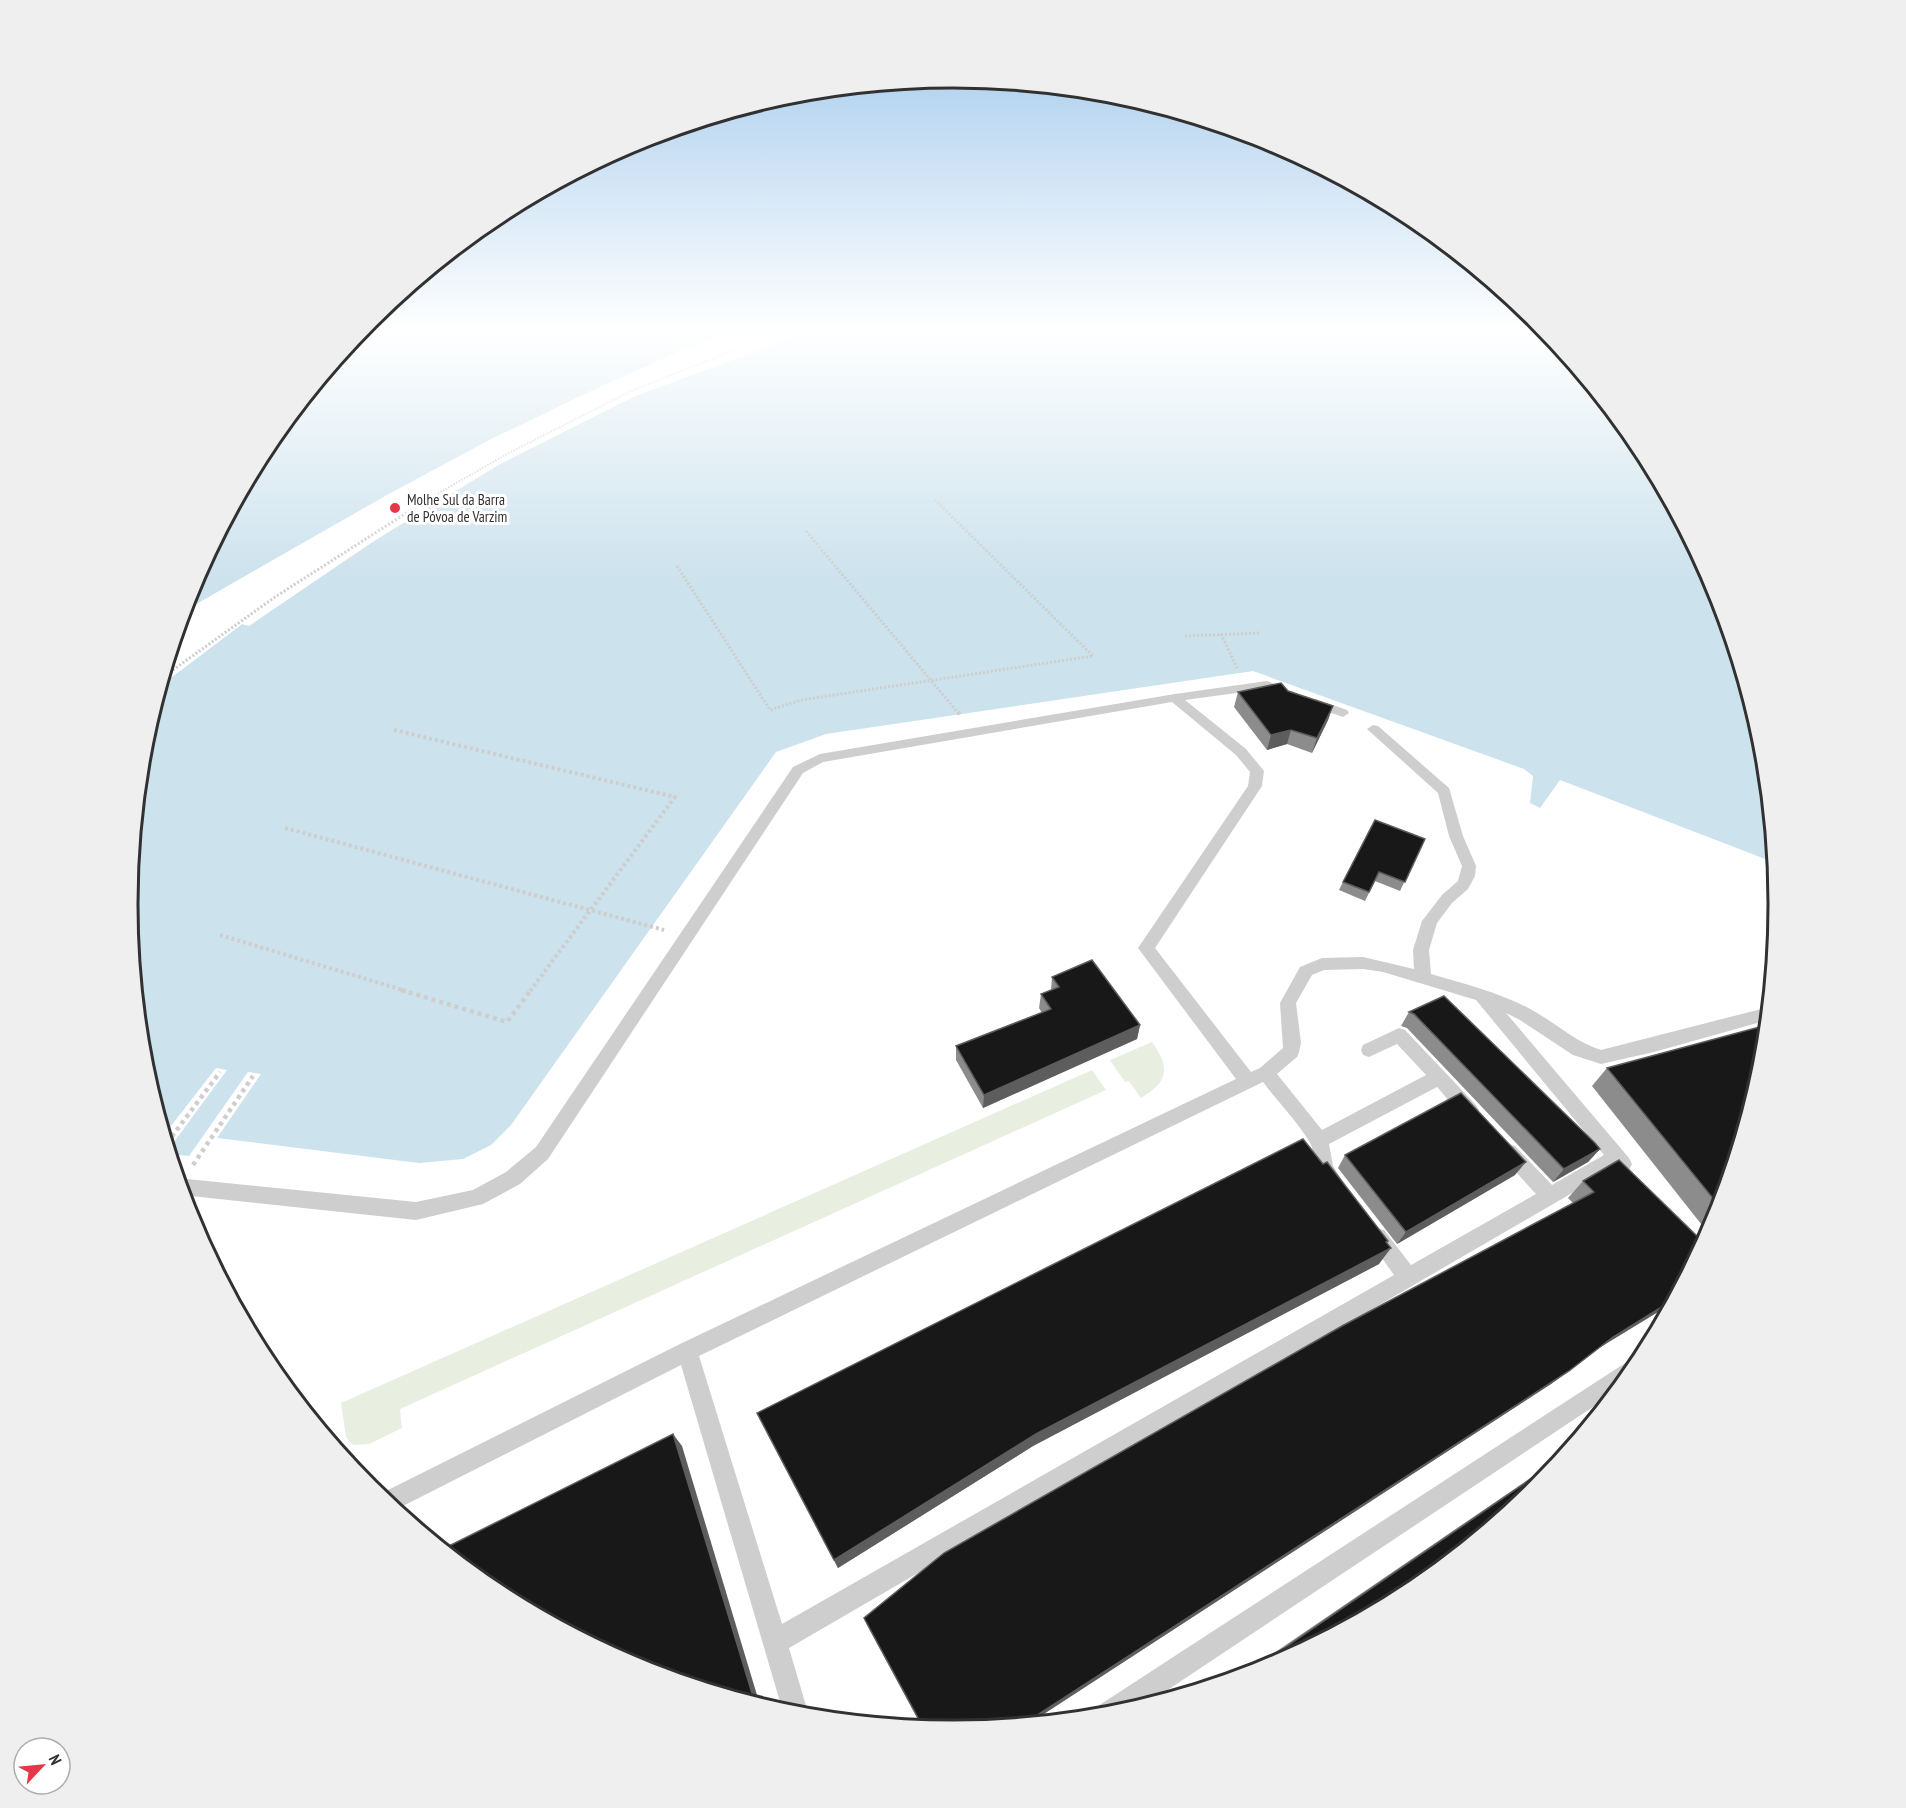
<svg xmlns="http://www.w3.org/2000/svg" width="1906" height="1808" font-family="'PT Sans Narrow',sans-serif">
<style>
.green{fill:#e8eee0}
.water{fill:#cce2ed}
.pier{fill:#fff}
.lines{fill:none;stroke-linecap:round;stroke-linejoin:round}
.path-far3{stroke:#cecece;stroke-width:2;stroke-dasharray:1.5 1.5;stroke-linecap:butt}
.path-far2{stroke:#cecece;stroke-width:3;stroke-dasharray:2 2;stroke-linecap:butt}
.path-far1{stroke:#cecece;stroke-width:4;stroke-dasharray:3 3;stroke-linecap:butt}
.path{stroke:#cecece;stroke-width:4.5;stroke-dasharray:4 4;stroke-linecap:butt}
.service{fill:#cecece;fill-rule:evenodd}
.wall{fill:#8c8c8c}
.shaded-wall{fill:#5d5d5d}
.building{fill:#181818;stroke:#5d5d5d;stroke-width:1.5}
.poi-dot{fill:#e5364a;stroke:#fff;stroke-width:2}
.labels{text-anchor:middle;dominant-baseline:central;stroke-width:6;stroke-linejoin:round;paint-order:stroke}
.far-poi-label{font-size:15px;fill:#313131;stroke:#fff;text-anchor:start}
.rim{fill:none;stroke:#313131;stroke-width:3}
</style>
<rect width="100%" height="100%" fill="#fff"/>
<!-- green -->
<g class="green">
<path d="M 1152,1042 C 1170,1068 1169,1081 1141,1098 L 1129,1081 L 1125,1082 L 1110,1060 Z"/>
<path d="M 1092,1070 L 1106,1090 L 400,1409 L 402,1428 L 369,1444 L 353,1445 L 346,1437 L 341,1403 Z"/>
</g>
<!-- water -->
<g class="water">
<path d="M 361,329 L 739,329 C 541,403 365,507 183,612 L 190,588 L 266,445 Z"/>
<path d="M 815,329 L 1545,329 L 1640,445 L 1716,588 L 1763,743 L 1777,881 L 1768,893 L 1773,862 L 1560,780 L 1540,808 L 1530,803 L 1533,776 L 1524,769 L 1253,671 L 826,734 L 776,752 L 511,1125 L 491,1145 L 463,1159 L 419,1163 L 217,1138 L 261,1074 L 248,1072 L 189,1156 L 170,1154 L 168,1150 L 227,1070 L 216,1068 L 164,1135 L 143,1065 L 127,904 L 143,743 L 160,686 L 242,624 L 249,625 L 295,592 L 422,510 L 500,464 L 577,424 L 635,396 Z"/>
</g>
<!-- pier -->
<g class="pier">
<path d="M 739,329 L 742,329 L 608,387 L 494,440 L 411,485 L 182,615 L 183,612 L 387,495 L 493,438 L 682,350 Z"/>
<path d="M 806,329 L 815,329 L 635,396 L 500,464 L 374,541 L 249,626 L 242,624 L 160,686 L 162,681 L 240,621 L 248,622 L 372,538 L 498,462 L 634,393 Z"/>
</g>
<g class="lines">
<!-- path-far3 -->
<path class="path-far3" d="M 430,498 L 509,453 L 631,391 L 787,329"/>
<!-- path-far2 -->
<g class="path-far2">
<path d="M 806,531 L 959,714"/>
<path d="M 677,566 L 770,710 L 801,700 L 1093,656 L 935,500"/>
<path d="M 1221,634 L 1238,670"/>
<path d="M 1185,636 L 1259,633"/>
<path d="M 163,677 L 275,597 L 433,496"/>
</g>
<!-- path-far1 -->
<g class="path-far1">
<path d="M 958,712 L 960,715"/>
<path d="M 394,730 L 675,797 L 530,991"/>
<path d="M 285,828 L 664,930"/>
<path d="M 220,935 L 406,991"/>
</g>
<!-- path -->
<g class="path">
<path d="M 401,990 L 507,1022 L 531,990"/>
<path d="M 167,1143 L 220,1072"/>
<path d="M 193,1165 L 253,1076"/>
</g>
<!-- service -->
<g class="service">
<path d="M 1267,681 L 1293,692 L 1287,696 L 1266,689 L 1185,700 L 1246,749 L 1264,771 L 1262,786 L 1155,948 L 1251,1072 L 1260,1068 L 1283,1048 L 1280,1003 L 1300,967 L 1322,958 L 1363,957 L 1414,969 L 1413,950 L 1422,921 L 1442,895 L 1458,881 L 1462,866 L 1449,836 L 1438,793 L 1367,729 L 1373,725 L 1378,726 L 1449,788 L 1463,836 L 1476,866 L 1475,876 L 1468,889 L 1452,903 L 1437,923 L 1429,950 L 1431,974 C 1465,984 1501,993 1532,1010 C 1556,1023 1575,1042 1601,1050 L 1769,1007 L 1768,1020 L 1654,1052 L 1601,1064 L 1573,1055 L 1520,1020 L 1506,1013 L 1629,1158 L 1632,1164 L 1629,1170 L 1623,1172 L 1615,1168 L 789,1648 L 809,1716 L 783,1712 L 681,1365 L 395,1510 L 378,1495 L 680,1344 L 1236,1079 L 1138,948 L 1248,786 L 1250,772 L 1236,755 L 1172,702 L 823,762 L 803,773 L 548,1159 L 520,1184 L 483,1204 L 416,1220 L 182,1195 L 177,1178 L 416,1202 L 473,1190 L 506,1172 L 536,1147 L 793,767 L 820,754 L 1175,694 ZM 1363,969 L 1383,972 L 1476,1000 L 1604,1155 L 1552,1185 L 1515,1146 L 1509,1144 L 1503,1146 L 1500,1152 L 1503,1158 L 1536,1194 L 1411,1265 L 1384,1230 L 1377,1228 L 1370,1230 L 1367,1237 L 1394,1275 L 782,1624 L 699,1356 L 1263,1082 C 1278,1102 1297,1121 1309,1141 C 1319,1158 1311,1180 1333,1189 L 1340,1186 L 1342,1180 L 1333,1166 L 1329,1144 L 1437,1087 C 1447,1097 1461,1121 1476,1115 L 1479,1110 L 1476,1105 L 1405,1030 L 1399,1028 L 1363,1045 L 1361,1050 L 1363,1055 L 1369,1057 L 1397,1044 L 1426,1075 L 1322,1130 L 1277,1074 L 1297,1057 L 1299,1052 L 1301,1043 L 1296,1003 L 1312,975 L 1324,970 Z"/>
<path d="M 1315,699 L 1347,710 L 1349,713 L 1343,717 L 1311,706 L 1309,703 L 1311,700 Z"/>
<path d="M 1639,1354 L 1644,1355 L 1617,1391 L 1145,1705 L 1114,1714 L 1095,1716 L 1098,1706 Z"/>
</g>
</g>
<!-- wall -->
<g class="wall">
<path d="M 1288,691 L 1333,706 L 1328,720 L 1312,753 L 1287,744 L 1267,750 L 1234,707 L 1238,692 Z"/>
<path d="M 1425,839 L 1400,891 L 1375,881 L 1365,901 L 1339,890 L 1343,882 Z"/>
<path d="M 1052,977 L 1140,1025 L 1137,1039 L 983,1108 L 956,1060 L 956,1046 L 1042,1013 L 1039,1008 L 1041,994 L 1051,990 Z"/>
<path d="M 1444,996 L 1600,1149 L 1588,1162 L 1553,1182 L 1407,1028 L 1401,1026 L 1409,1012 Z"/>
<path d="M 1763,1065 L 1716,1220 L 1709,1234 L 1592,1086 L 1607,1068 Z"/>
<path d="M 1345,1155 L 1515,1175 L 1397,1244 L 1338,1168 Z"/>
<path d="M 1323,1164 L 1388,1241 L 1379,1264 L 1033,1446 L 838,1568 L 757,1413 Z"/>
<path d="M 1583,1181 L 1704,1243 L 1671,1304 L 1594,1351 L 1551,1384 L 1036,1719 L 953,1730 L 922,1727 L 867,1625 L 864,1618 L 1573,1203 L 1568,1198 Z"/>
<path d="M 1564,1455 L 1537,1488 L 1269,1667 L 1242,1675 Z"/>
</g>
<!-- shaded-wall -->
<g class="shaded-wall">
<path d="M 1333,706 L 1328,720 L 1312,753 L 1317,738 Z"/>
<path d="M 1291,730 L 1287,744 L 1267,750 L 1271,735 Z"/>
<path d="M 1140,1025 L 1137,1039 L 983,1108 L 984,1095 Z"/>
<path d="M 1600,1149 L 1588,1162 L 1553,1182 L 1564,1169 Z"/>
<path d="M 1526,1162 L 1515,1175 L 1397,1244 L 1406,1232 Z"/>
<path d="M 1388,1241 L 1378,1255 L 1391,1248 L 1379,1264 L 1033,1446 L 838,1568 L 834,1560 L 1036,1434 Z"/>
<path d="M 1673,1300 L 1671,1304 L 1594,1351 L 1613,1337 Z"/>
<path d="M 1569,1371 L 1551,1384 L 1036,1719 L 1029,1722 L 1022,1723 Z"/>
<path d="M 673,1434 L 682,1446 L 760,1705 L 755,1703 Z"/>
</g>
<!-- building -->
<g class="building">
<path d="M 1281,683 L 1288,691 L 1333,706 L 1317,738 L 1291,730 L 1271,735 L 1238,692 Z"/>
<path d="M 1375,820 L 1425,839 L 1405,882 L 1379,872 L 1369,892 L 1343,882 Z"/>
<path d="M 1092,960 L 1140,1025 L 984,1095 L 956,1046 L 1051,1009 L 1041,994 L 1059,987 L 1052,977 Z"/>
<path d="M 1444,996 L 1595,1143 L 1600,1149 L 1564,1169 L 1414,1014 L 1409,1012 Z"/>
<path d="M 1767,1025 L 1763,1065 L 1720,1207 L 1607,1068 Z"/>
<path d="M 1461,1093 L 1526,1162 L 1406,1232 L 1345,1155 Z"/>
<path d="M 1303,1139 L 1323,1164 L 1327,1162 L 1388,1241 L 1386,1242 L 1391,1248 L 1036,1434 L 834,1560 L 757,1413 Z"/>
<path d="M 1619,1160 L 1704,1243 L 1673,1300 L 1613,1337 L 1569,1371 L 1039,1714 L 1022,1723 L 953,1730 L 923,1727 L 864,1618 L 944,1553 L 1342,1326 L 1594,1192 L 1583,1181 Z"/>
<path d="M 673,1434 L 755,1703 L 637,1667 L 494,1591 L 443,1549 Z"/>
<path d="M 1563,1457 L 1537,1488 L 1412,1591 L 1269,1667 L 1245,1675 Z"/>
</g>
<!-- sky -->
<linearGradient id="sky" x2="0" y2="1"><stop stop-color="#9dc6ea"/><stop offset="0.57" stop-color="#fff"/><stop offset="1" stop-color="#fff" stop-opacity="0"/></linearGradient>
<rect width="1906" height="582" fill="url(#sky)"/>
<!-- markers -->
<circle class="poi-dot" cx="395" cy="508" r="6"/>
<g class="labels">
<!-- far-poi labels -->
<g class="far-poi-label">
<text x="407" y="499">Molhe Sul da Barra<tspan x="407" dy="17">de Póvoa de Varzim</tspan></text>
</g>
</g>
<!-- crop -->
<path d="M0 0H1906V1808H0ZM953 88H953A815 815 0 0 1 1768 903V905A815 815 0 0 1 953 1720H953A815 815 0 0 1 138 905V903A815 815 0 0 1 953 88Z" fill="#efefef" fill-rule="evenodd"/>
<path class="rim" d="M953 88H953A815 815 0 0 1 1768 903V905A815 815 0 0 1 953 1720H953A815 815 0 0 1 138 905V903A815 815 0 0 1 953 88Z"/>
<!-- north arrow -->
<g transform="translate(42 1766) rotate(64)"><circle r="28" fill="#ffffff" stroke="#adadad" stroke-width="1.5"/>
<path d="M0-4.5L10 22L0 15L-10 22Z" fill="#e5364a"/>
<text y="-9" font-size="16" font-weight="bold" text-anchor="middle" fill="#313131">N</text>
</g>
</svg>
